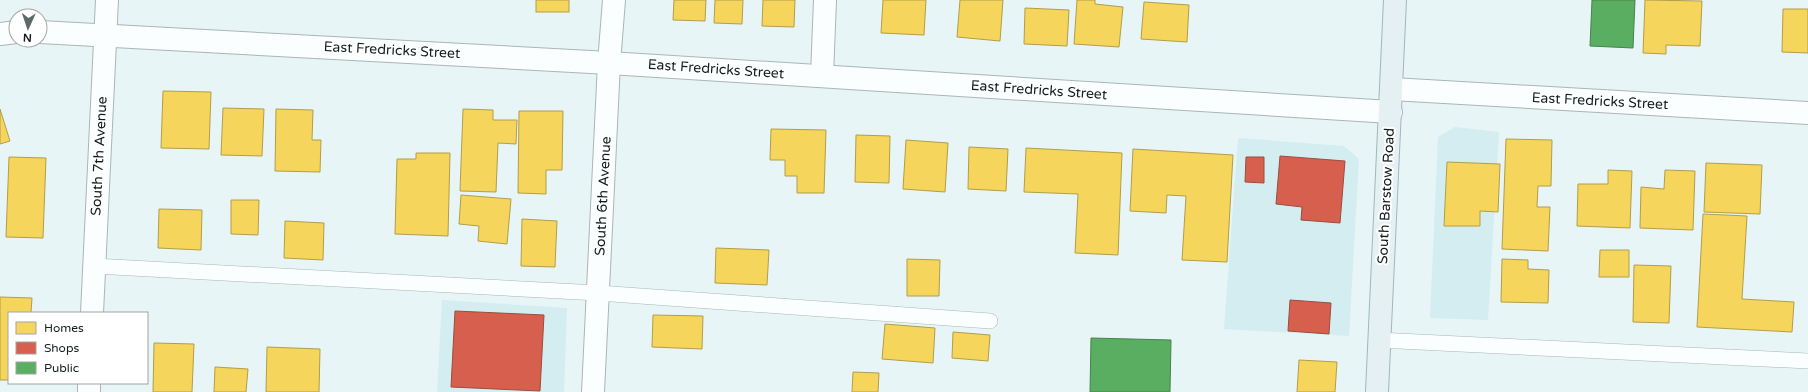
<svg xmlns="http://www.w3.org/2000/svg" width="1808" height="392" font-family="'Varela Round',sans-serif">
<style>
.built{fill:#d4edf1}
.homes{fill:#f6d55c;stroke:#b29e49}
.shops{fill:#d6604d;stroke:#9c4c3f}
.public{fill:#5aae61;stroke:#45824d}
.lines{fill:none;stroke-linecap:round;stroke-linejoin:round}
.service-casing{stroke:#aab5b7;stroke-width:16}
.minor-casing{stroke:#aab5b7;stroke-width:24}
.tertiary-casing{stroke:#aab5b7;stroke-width:24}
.primary-casing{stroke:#a0b7bb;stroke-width:24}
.service{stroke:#fbfefe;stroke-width:15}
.minor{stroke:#fbfefe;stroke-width:22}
.tertiary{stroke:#fbfefe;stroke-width:22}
.primary{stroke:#e4f0f2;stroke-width:22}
.labels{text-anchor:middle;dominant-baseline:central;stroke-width:4;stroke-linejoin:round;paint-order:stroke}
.street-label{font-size:14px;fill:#141d1e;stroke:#fff}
</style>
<rect width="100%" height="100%" fill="#e7f5f7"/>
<!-- built -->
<g class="built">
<path d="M 1455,127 L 1499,132 L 1488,320 L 1430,318 L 1438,137 Z"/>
<path d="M 1238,138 L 1344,146 L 1359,159 L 1349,336 L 1224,329 Z"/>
<path d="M 442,300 L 567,308 L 564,392 L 437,392 Z"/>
</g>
<!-- homes -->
<g class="homes">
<rect x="536" y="0" width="33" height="12"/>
<path d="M 674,0 L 706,0 L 705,21 L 673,20 Z"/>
<path d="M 715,0 L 743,0 L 742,24 L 714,23 Z"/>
<path d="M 763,0 L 795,0 L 794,27 L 762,26 Z"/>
<path d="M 883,0 L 926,0 L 924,35 L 881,33 Z"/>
<path d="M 960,0 L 1003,0 L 1000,41 L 957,37 Z"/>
<path d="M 1077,0 L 1095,0 L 1095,4 L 1123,7 L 1119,47 L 1074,44 Z"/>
<path d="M 1645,0 L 1702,1 L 1700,46 L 1666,45 L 1666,54 L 1643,53 Z"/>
<path d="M 1144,2 L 1189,5 L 1187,42 L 1141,39 Z"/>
<path d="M 1025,8 L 1069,10 L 1067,46 L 1024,44 Z"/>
<path d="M 1783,9 L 1808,9 L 1808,53 L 1782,52 Z"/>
<path d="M 163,91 L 211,92 L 209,149 L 161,148 Z"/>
<path d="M 223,108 L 264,109 L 262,156 L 221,155 Z"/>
<path d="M 0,109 L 10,141 L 0,144 Z"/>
<path d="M 276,109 L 313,110 L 312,140 L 321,140 L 320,172 L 275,171 Z"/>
<path d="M 463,109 L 493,110 L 493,120 L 517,120 L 516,144 L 498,143 L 496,192 L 460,191 Z"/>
<path d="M 519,111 L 563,111 L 562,170 L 546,170 L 546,194 L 518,193 Z"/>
<path d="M 771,129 L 826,130 L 824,193 L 797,193 L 797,176 L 785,176 L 785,160 L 770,160 Z"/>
<path d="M 856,135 L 890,136 L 889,183 L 855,182 Z"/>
<path d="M 1506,139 L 1552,140 L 1551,186 L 1538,186 L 1537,207 L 1550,207 L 1548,251 L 1502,249 Z"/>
<path d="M 906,140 L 948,143 L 945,192 L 903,189 Z"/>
<path d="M 969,147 L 1008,149 L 1006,191 L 968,189 Z"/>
<path d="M 1026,148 L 1122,153 L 1118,255 L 1075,253 L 1078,194 L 1024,192 Z"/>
<path d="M 1133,149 L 1233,155 L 1227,262 L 1182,260 L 1186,196 L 1167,195 L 1166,213 L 1130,211 Z"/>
<path d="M 416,153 L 450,153 L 448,236 L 395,234 L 397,159 L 416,159 Z"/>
<path d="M 9,157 L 46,158 L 43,238 L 6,237 Z"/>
<path d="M 1447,162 L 1500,164 L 1498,212 L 1480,211 L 1480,226 L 1444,226 Z"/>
<path d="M 1706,163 L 1762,165 L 1760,214 L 1704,212 Z"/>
<path d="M 1608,170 L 1632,171 L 1630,228 L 1577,226 L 1578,184 L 1608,184 Z"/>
<path d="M 1665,170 L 1695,171 L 1693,230 L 1640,228 L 1641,187 L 1664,189 Z"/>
<path d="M 461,195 L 511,199 L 507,244 L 478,241 L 479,226 L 459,224 Z"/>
<path d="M 231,200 L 259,200 L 258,235 L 231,234 Z"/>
<path d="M 159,209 L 202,210 L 201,250 L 158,248 Z"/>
<path d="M 1703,214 L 1747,216 L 1742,299 L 1794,302 L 1792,332 L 1697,327 Z"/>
<path d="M 522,219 L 557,221 L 555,267 L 521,266 Z"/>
<path d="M 285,221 L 324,223 L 323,260 L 284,258 Z"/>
<path d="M 716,248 L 769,250 L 767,285 L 715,283 Z"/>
<path d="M 1600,250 L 1629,250 L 1629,277 L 1599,277 Z"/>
<path d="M 907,259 L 940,260 L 939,296 L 907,296 Z"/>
<path d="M 1502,259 L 1528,260 L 1528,269 L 1549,270 L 1548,303 L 1501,302 Z"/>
<path d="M 1634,265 L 1671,266 L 1669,323 L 1633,322 Z"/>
<path d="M 0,297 L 32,298 L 31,313 L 9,313 L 9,380 L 0,380 Z"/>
<path d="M 653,315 L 703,316 L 702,349 L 652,347 Z"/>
<path d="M 885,324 L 935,328 L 933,363 L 882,359 Z"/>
<path d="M 953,332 L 990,335 L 988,361 L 952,358 Z"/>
<path d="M 154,343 L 194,344 L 192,392 L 153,392 Z"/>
<path d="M 267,347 L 320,349 L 319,392 L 266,392 Z"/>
<path d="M 1299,360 L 1337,362 L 1335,392 L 1297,392 Z"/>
<path d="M 215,367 L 248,369 L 246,392 L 214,392 Z"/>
<path d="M 853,372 L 879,373 L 878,392 L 852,392 Z"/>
</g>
<!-- shops -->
<g class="shops">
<path d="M 1280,156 L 1345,161 L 1340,223 L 1301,220 L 1302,207 L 1276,204 Z"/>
<path d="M 1246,157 L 1264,157 L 1264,183 L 1245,182 Z"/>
<path d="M 1290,300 L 1331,303 L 1329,334 L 1288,331 Z"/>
<path d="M 455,311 L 544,315 L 540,391 L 451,387 Z"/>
</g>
<!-- public -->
<g class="public">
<path d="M 1592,0 L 1635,0 L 1633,48 L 1590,46 Z"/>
<path d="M 1091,338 L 1171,340 L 1170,392 L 1090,392 Z"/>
</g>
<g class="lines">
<defs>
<g id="service">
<path d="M 94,266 L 598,293 L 990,321"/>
<path d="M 1378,340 L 1808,361"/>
</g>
<g id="minor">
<path d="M 40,32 L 609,63 L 1391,112"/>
<path d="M 0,34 L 16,32"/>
<path d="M 822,76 L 825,0"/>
<path d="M 1392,89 L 1808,113"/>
<path d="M 593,392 L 609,63 L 614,0"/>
</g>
<g id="tertiary">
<path d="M 92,313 L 107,0"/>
<path d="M 89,392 L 89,383"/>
</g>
<path id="primary" d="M 1377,392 L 1395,0"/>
</defs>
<!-- service casing -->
<use href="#service" class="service-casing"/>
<!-- minor casing -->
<use href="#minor" class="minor-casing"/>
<!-- tertiary casing -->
<use href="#tertiary" class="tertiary-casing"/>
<!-- primary casing -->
<use href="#primary" class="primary-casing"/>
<!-- service -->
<use href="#service" class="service"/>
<!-- minor -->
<use href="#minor" class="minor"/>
<!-- tertiary -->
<use href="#tertiary" class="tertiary"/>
<!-- primary -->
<use href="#primary" class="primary"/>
</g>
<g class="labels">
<!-- street labels -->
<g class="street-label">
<text transform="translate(392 50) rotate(3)">East Fredricks Street</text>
<text transform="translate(716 69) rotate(4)">East Fredricks Street</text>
<text transform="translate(1039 90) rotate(4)">East Fredricks Street</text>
<text transform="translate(1600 101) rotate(3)">East Fredricks Street</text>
<text transform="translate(99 156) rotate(-87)">South 7th Avenue</text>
<text transform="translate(603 196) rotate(-87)">South 6th Avenue</text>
<text transform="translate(1386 196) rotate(-87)">South Barstow Road</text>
</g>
</g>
<!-- legend -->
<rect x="8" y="312" width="140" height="72" fill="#ffffff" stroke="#a1a5a5"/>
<rect x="16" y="322" width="20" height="12" fill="#f6d55c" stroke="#a1a5a5"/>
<text x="44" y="332" font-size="12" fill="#141d1e">Homes</text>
<rect x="16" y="342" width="20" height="12" fill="#d6604d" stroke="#a1a5a5"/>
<text x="44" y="352" font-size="12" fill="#141d1e">Shops</text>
<rect x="16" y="362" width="20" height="12" fill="#5aae61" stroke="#a1a5a5"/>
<text x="44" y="372" font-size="12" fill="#141d1e">Public</text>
<!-- north arrow -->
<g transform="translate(28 28) rotate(183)"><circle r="19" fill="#ffffff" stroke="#a1a5a5"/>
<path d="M0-3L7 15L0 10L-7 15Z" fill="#5e696a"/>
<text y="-6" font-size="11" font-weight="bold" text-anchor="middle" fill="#141d1e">N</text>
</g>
</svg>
